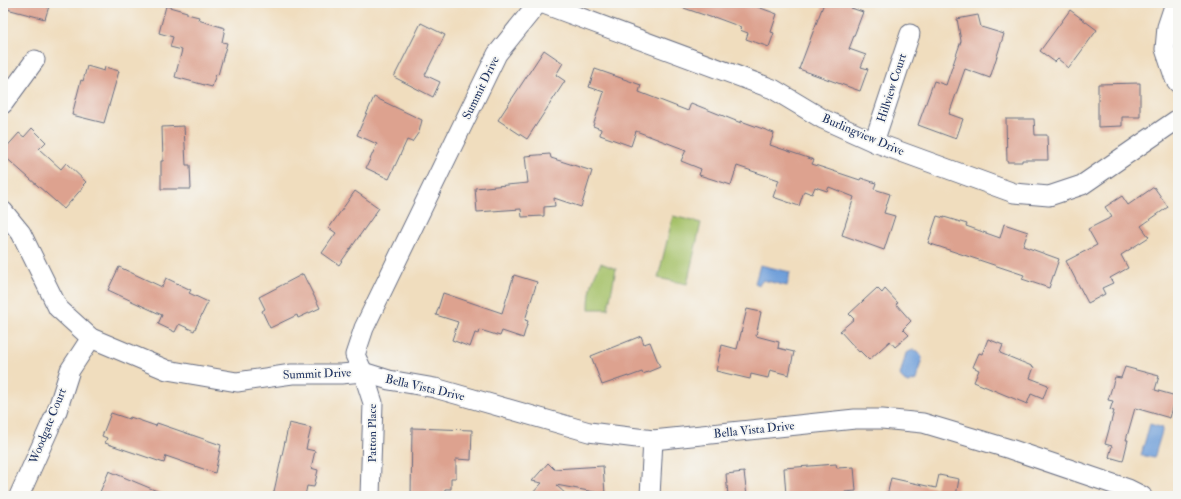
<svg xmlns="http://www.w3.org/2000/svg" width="1181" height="499" font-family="'IM FELL Double Pica',serif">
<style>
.green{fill:#a5c167;stroke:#607862}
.water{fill:#6f9fd9;stroke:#45679c}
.building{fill:#dda28f}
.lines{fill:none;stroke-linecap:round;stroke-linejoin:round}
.street-casing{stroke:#666c80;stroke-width:21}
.street{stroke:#fff;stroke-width:19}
.labels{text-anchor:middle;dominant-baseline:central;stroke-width:3.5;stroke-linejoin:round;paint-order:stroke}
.street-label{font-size:12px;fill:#1b2f5e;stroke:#f6f6f2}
</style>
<rect width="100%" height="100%" fill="#f6f6f2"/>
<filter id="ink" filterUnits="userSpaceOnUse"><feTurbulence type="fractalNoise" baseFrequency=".025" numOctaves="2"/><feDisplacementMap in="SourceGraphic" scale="8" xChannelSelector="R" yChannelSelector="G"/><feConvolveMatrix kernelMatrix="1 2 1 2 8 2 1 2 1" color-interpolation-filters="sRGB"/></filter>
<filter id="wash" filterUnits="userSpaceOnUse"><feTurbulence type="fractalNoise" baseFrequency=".012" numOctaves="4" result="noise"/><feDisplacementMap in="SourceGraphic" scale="16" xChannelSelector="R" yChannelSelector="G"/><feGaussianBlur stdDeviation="0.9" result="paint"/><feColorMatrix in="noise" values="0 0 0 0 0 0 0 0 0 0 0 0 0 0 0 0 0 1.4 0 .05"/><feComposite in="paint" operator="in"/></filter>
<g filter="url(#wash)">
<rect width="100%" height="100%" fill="#f0ddbe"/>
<!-- green -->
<g class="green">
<path d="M 673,216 L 701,223 L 687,284 L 658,278 Z"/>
<path d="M 601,263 L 616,269 L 608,309 L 589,309 C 589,292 592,278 601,263 Z"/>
</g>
<!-- water -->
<g class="water">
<path d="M 760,265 L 790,272 L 787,286 L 763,280 L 759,285 L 755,283 Z"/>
<path d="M 913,350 L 918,351 L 922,358 L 916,380 L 908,383 L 904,381 L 900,375 L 906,353 Z"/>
<path d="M 1150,424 L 1163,428 L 1154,458 L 1141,455 Z"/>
</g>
<g id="blocks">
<!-- building -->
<g class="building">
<path d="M 3,3 L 50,3 L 45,19 L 3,8 Z"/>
<path d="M 676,3 L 747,3 L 777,14 L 771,32 L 774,33 L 769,47 L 746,39 L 748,33 L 740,30 L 741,27 L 714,17 L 713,18 L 675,5 Z"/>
<path d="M 824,3 L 853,3 L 851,8 L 863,12 L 849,49 L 866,55 L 861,67 L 868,69 L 860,91 L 799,69 Z"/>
<path d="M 166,6 L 187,12 L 187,14 L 199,17 L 198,20 L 225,28 L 222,42 L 227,43 L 218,75 L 216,74 L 212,87 L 175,77 L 182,50 L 170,47 L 173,37 L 159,33 Z"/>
<path d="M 1070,10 L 1097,30 L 1069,68 L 1058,59 L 1055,62 L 1040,51 Z"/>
<path d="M 978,15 L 981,27 L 1004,34 L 990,78 L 965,69 L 949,114 L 963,119 L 956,139 L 918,125 L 934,81 L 946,85 L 961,41 L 957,19 Z"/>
<path d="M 421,23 L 445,35 L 425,75 L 440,82 L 433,97 L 394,77 Z"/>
<path d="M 544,50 L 563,63 L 556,75 L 565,81 L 527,139 L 498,120 Z"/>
<path d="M 87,66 L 104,71 L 105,67 L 119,71 L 104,123 L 72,115 L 81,80 L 83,81 Z"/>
<path d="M 595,69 L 641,85 L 639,92 L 688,111 L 691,103 L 741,123 L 741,121 L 774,133 L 770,145 L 814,160 L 812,164 L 860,180 L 861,178 L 876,183 L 874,189 L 890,194 L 884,213 L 895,216 L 884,250 L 842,235 L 854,197 L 829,187 L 827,191 L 815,187 L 812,194 L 804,191 L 799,206 L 773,197 L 779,180 L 737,166 L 731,185 L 699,175 L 701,169 L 681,161 L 686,150 L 636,131 L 631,146 L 600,135 L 601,129 L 593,126 L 604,92 L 589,87 Z"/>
<path d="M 1140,83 L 1140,117 L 1122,117 L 1122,126 L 1098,127 L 1098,84 Z"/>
<path d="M 374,97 L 422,120 L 419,132 L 412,142 L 407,140 L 389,179 L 366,168 L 377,144 L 357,135 Z"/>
<path d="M 1006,119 L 1034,119 L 1035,135 L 1047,135 L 1048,160 L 1022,160 L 1022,162 L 1007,162 Z"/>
<path d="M 184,126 L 186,165 L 190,165 L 191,189 L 161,189 L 161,161 L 163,161 L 162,127 Z"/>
<path d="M 32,128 L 46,142 L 39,149 L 61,169 L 66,163 L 86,182 L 83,185 L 84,186 L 64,209 L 3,155 L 3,151 L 19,133 L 24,137 Z"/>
<path d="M 550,154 L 551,158 L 592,171 L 581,207 L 554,198 L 555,206 L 544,207 L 544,216 L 522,217 L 521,209 L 477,212 L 475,188 L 528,183 L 525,156 Z"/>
<path d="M 1154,187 L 1168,207 L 1141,226 L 1149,237 L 1121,255 L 1128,268 L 1110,278 L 1113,283 L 1102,288 L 1105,294 L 1088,303 L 1066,261 L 1097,245 L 1088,229 L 1112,217 L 1105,207 L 1122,196 L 1128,205 Z"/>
<path d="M 355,191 L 379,208 L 339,265 L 322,253 L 336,233 L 329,228 Z"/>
<path d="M 937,216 L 944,218 L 944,217 L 967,224 L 966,226 L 1000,238 L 1004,224 L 1028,232 L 1023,246 L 1059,259 L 1049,288 L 1022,279 L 1024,275 L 928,243 Z"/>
<path d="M 119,267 L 162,287 L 166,278 L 191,290 L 189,293 L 208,302 L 194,331 L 179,324 L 175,332 L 158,324 L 162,315 L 108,290 Z"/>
<path d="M 303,274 L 320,308 L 298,318 L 297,315 L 270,328 L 262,311 L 265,309 L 259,297 Z"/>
<path d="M 514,275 L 537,282 L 525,320 L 528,321 L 523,338 L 502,331 L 500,336 L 480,330 L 479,334 L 475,333 L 470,347 L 452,340 L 458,322 L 436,315 L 443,293 L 502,313 Z"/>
<path d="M 877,288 L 882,293 L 885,289 L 898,303 L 896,304 L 911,321 L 903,329 L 909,335 L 895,347 L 890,341 L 869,360 L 860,351 L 859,352 L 840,331 L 854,319 L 849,314 Z"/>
<path d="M 747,309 L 761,312 L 756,336 L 779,342 L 778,348 L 794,352 L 789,375 L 770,370 L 768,378 L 751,374 L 750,379 L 716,371 L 722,345 L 737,349 Z"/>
<path d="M 641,336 L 644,344 L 650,342 L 660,367 L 643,374 L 642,372 L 628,377 L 628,376 L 602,385 L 591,356 Z"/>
<path d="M 988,339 L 1003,345 L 1000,353 L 1034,367 L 1030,378 L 1048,385 L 1043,399 L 1031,394 L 1027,404 L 974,382 L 979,370 L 973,367 L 979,353 L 982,354 Z"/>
<path d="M 1125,367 L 1159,376 L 1155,390 L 1176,396 L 1170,418 L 1135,408 L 1126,440 L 1128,440 L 1123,461 L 1109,457 L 1112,446 L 1105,444 L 1114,411 L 1110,410 L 1113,401 L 1108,400 L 1115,377 L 1121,378 Z"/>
<path d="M 111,413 L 129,419 L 130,417 L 156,426 L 157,423 L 221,445 L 215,473 L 166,456 L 164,463 L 105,443 L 107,438 L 102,436 Z"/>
<path d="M 289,423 L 311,428 L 306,449 L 315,451 L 311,468 L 318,470 L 314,487 L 307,486 L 305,496 L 273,496 Z"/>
<path d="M 412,428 L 472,430 L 471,460 L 456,459 L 456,478 L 451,478 L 451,489 L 445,489 L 444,496 L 411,496 Z"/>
<path d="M 548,463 L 554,469 L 603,466 L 605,494 L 556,485 L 568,496 L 530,496 L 542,483 L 532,481 Z"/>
<path d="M 836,464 L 837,468 L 854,467 L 856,491 L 845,492 L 845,496 L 809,496 L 809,495 L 788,496 L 788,495 L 786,495 L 784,468 Z"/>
<path d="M 109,471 L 169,496 L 107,496 L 100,492 Z"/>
<path d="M 744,472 L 747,496 L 728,496 L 726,474 Z"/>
<path d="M 939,475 L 959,479 L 956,496 L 887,496 L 891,478 L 936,488 Z"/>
</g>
</g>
</g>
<g filter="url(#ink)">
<use href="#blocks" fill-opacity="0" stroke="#666c80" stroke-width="1"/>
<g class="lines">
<defs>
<g id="street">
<path d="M 541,3 L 773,89 L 823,119 L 874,142 L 1014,193 L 1049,196 L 1082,185 L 1178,119"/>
<path d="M 1175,3 L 1167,27 L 1165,49 L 1175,79 L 1178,83"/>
<path d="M 3,104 L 35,60"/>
<path d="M 874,142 L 910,34"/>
<path d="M 3,211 L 21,233 L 58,308 L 91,338 L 167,370 L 237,382 L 292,374 L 341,374 L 363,372 L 389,380 L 435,388 L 589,432 L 653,440 L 855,419 L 882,419 L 923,423 L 1010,449 L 1128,489 L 1142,496"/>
<path d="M 19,496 L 57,411 L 70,370 L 91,338"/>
<path d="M 370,496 L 373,403 L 363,372 L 355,355 L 364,328 L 497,54 L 538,3"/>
<path d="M 650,496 L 653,440"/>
</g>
</defs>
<!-- street casing -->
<use href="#street" class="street-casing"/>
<!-- street -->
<use href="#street" class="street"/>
</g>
</g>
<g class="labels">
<!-- street labels -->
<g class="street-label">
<text transform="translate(481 88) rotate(-64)">Summit Drive</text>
<text transform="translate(892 88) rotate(-72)">Hillview Court</text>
<text transform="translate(863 135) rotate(23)">Burlingview Drive</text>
<text transform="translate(317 374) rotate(-2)">Summit Drive</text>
<text transform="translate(425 388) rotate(13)">Bella Vista Drive</text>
<text transform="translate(48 426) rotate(-68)">Woodgate Court</text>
<text transform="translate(754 430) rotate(-6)">Bella Vista Drive</text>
<text transform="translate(372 433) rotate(-90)">Patton Place</text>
</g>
</g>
<!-- margin -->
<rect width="1181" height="499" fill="none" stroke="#f6f6f2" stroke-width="16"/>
</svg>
